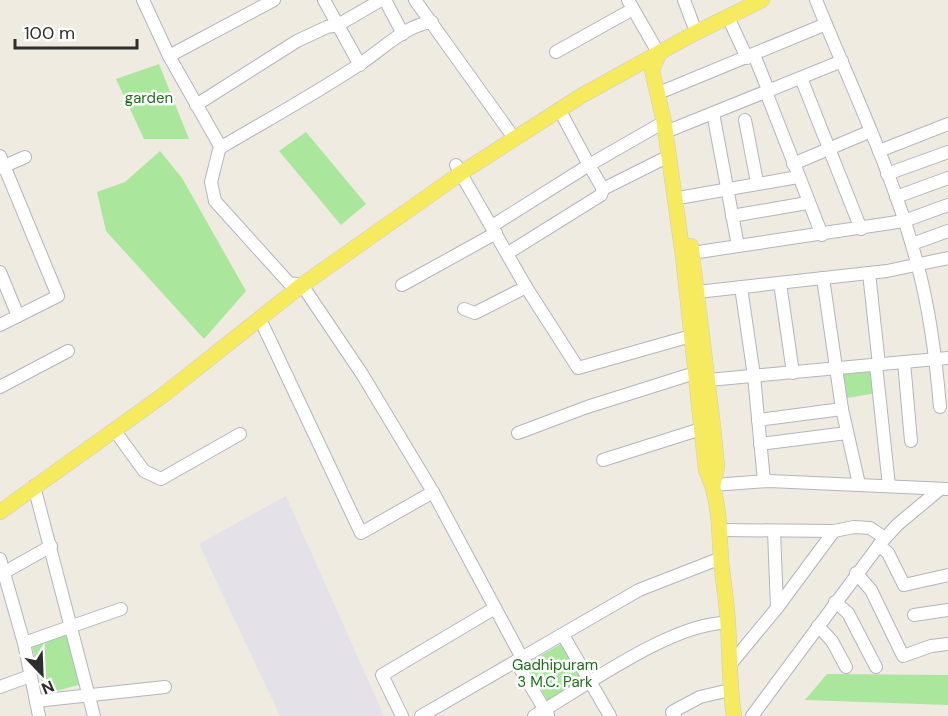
<svg xmlns="http://www.w3.org/2000/svg" width="948" height="716" font-family="'DM Sans',sans-serif">
<style>
.industrial{fill:#e4e1e8}
.green{fill:#aae79c}
.lines{fill:none;stroke-linecap:round;stroke-linejoin:round}
.minor-casing{stroke:#b4b4c1;stroke-width:14}
.major-casing{stroke:#cdcdcd;stroke-width:16}
.minor{stroke:#fff;stroke-width:12}
.major{stroke:#f6ea5f;stroke-width:15}
.labels{text-anchor:middle;dominant-baseline:central;stroke-width:5;stroke-linejoin:round;paint-order:stroke}
.park-label{font-size:15px;fill:#1d7019;stroke:#fff}
</style>
<rect width="100%" height="100%" fill="#efebe0"/>
<!-- industrial -->
<path class="industrial" d="M 286,496 L 384,716 L 280,716 L 199,544 Z"/>
<!-- green -->
<g class="green">
<path d="M 159,64 L 189,139 L 144,139 L 116,79 Z"/>
<path d="M 306,132 L 366,204 L 341,225 L 279,151 Z"/>
<path d="M 160,151 L 182,178 L 246,291 L 204,339 L 106,231 L 97,192 L 125,182 Z"/>
<path d="M 872,367 L 877,393 L 847,398 L 843,372 Z"/>
<path d="M 68,633 L 82,684 L 45,694 L 31,643 Z"/>
<path d="M 561,644 L 584,682 L 549,703 L 526,664 Z"/>
<path d="M 827,674 L 948,675 L 948,705 L 805,700 Z"/>
</g>
<g class="lines">
<defs>
<g id="minor">
<path d="M 143,0 L 169,56 L 220,146 L 211,182 L 215,201 L 289,283 L 302,285 L 362,374 L 433,492 L 522,658"/>
<path d="M 324,0 L 360,65"/>
<path d="M 385,0 L 403,34"/>
<path d="M 415,0 L 509,131"/>
<path d="M 628,0 L 659,54"/>
<path d="M 684,0 L 693,24"/>
<path d="M 816,0 C 851,87 893,172 917,263 C 930,310 936,359 940,407"/>
<path d="M 728,17 L 747,58"/>
<path d="M 556,52 L 633,9"/>
<path d="M 754,55 L 767,87 L 766,92 L 822,235"/>
<path d="M 169,56 L 274,0"/>
<path d="M 801,78 L 861,229"/>
<path d="M 666,90 L 826,24"/>
<path d="M 196,105 L 297,41 L 327,27 L 338,25 L 381,0"/>
<path d="M 559,109 L 589,165 L 664,122"/>
<path d="M 713,113 L 738,246"/>
<path d="M 745,120 L 757,182"/>
<path d="M 673,129 L 842,61"/>
<path d="M 220,148 C 267,120 315,94 360,64 C 382,50 405,25 432,22"/>
<path d="M 879,151 L 948,124"/>
<path d="M 0,156 L 58,296 L 0,325"/>
<path d="M 793,164 L 871,131"/>
<path d="M 456,165 L 526,287 L 578,368 L 691,336"/>
<path d="M 0,168 L 25,157"/>
<path d="M 887,174 L 948,152"/>
<path d="M 684,197 L 798,177"/>
<path d="M 896,197 L 948,178"/>
<path d="M 732,216 L 807,203"/>
<path d="M 492,226 L 589,165 L 603,189"/>
<path d="M 912,244 L 948,231"/>
<path d="M 508,253 L 601,195 L 603,189 L 669,156"/>
<path d="M 692,253 L 904,221 L 948,205"/>
<path d="M 0,272 L 18,316"/>
<path d="M 869,273 L 879,365"/>
<path d="M 823,278 L 842,409 L 859,484"/>
<path d="M 780,283 L 793,373"/>
<path d="M 402,285 L 496,233"/>
<path d="M 741,287 L 754,376 L 764,481"/>
<path d="M 697,292 L 887,271 L 948,258"/>
<path d="M 464,309 L 475,313 L 526,287"/>
<path d="M 260,319 L 361,533 L 433,492"/>
<path d="M 904,362 L 911,441"/>
<path d="M 876,365 L 889,486"/>
<path d="M 708,380 L 948,358"/>
<path d="M 0,387 L 68,351"/>
<path d="M 758,420 L 842,409"/>
<path d="M 115,431 L 144,471 L 161,479 L 240,434"/>
<path d="M 518,433 L 587,407 L 695,373"/>
<path d="M 760,444 L 847,433"/>
<path d="M 603,460 L 701,429"/>
<path d="M 713,485 L 769,481 L 948,489"/>
<path d="M 34,486 L 94,716"/>
<path d="M 721,530 L 834,531 L 854,527 L 870,528 L 885,538"/>
<path d="M 774,531 L 777,608"/>
<path d="M 879,545 L 888,553 L 904,585 L 948,575"/>
<path d="M 0,559 L 24,643 L 39,716"/>
<path d="M 5,572 L 51,546"/>
<path d="M 856,573 L 871,590 L 903,656 L 931,646 L 948,644"/>
<path d="M 835,602 L 848,613 L 876,667"/>
<path d="M 914,615 L 948,610"/>
<path d="M 818,626 L 832,641 L 846,667"/>
<path d="M 563,635 L 610,716"/>
<path d="M 24,643 L 121,609"/>
<path d="M 516,662 L 548,715"/>
<path d="M 729,666 L 777,608 L 834,531"/>
<path d="M 0,687 L 30,676"/>
<path d="M 36,701 L 165,687"/>
<path d="M 402,716 L 382,675 L 495,608"/>
<path d="M 421,716 L 639,590 L 721,558"/>
<path d="M 534,716 C 583,688 674,621 728,623"/>
<path d="M 675,716 L 672,712 L 700,697 L 730,690"/>
<path d="M 752,716 L 879,545 L 897,525 L 939,490"/>
</g>
<g id="major">
<path d="M 659,54 L 652,70 L 664,122 L 683,256 L 706,470 C 720,499 719,528 721,560 C 723,581 727,602 728,624 C 730,655 729,685 734,716"/>
<path d="M 691,246 L 713,426 L 717,467 L 713,485"/>
<path d="M 0,512 L 162,396 L 302,285 L 461,173 L 581,96 L 693,34 L 762,0"/>
</g>
</defs>
<!-- minor casing -->
<use href="#minor" class="minor-casing"/>
<!-- major casing -->
<use href="#major" class="major-casing"/>
<!-- minor -->
<use href="#minor" class="minor"/>
<!-- major -->
<use href="#major" class="major"/>
</g>
<g class="labels">
<!-- park labels -->
<g class="park-label">
<text x="149" y="98">garden</text>
<text x="555" y="665">Gadhipuram<tspan x="555" dy="17">3 M.C. Park</tspan></text>
</g>
</g>
<!-- north arrow -->
<g transform="translate(42 674) rotate(157)" stroke="#ffffff" stroke-width="4.5" paint-order="stroke">
<path d="M0-4.5L10 22L0 15L-10 22Z" fill="#2e2e2e"/>
<text y="-9" font-size="16" font-weight="bold" text-anchor="middle" fill="#2e2e2e">N</text>
</g>
<!-- scale -->
<path d="M15 39v9h122v-9" fill="none" stroke="#2e2e2e" stroke-width="3"/>
<text x="24" y="39" font-size="18" fill="#2e2e2e" stroke="#ffffff" stroke-width="4.5" paint-order="stroke">100 m</text>
</svg>
